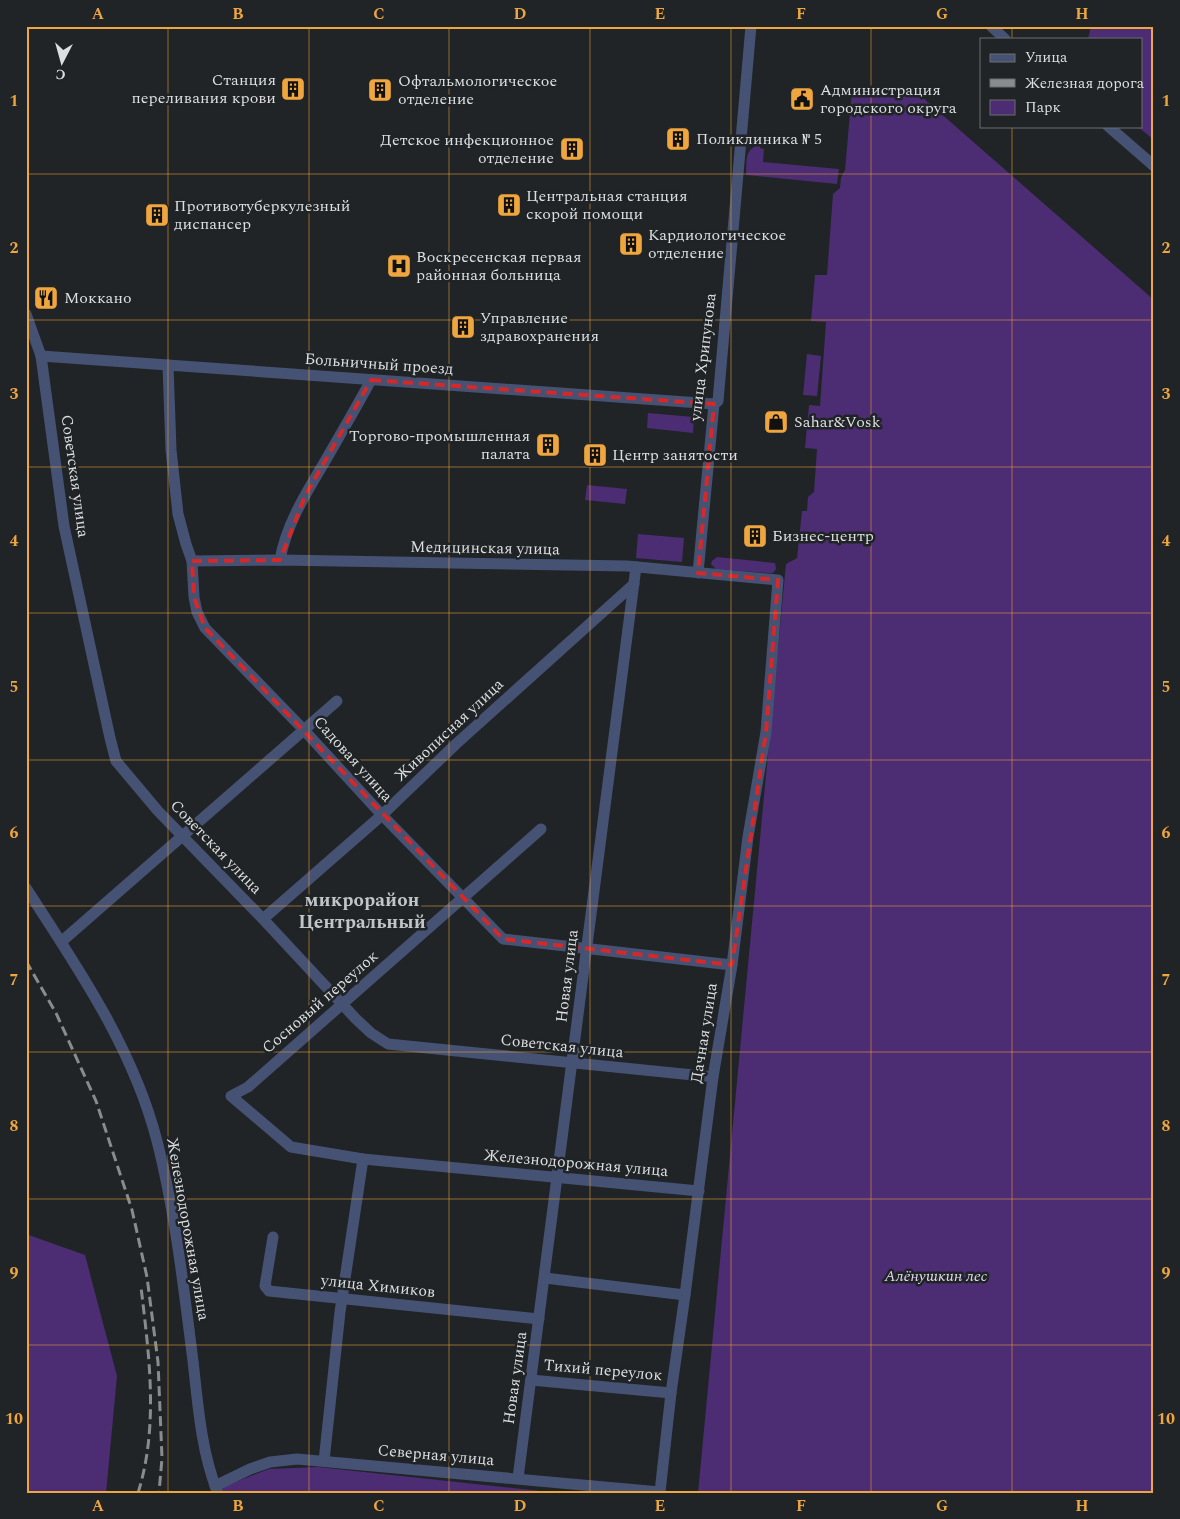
<svg xmlns="http://www.w3.org/2000/svg" width="1180" height="1519" font-family="Spectral,serif">
<style>
.green{fill:#4c2c73}
.lines{fill:none;stroke-linecap:round;stroke-linejoin:round}
.minor{stroke:#465274;stroke-width:11}
.rail{stroke:#898c8e;stroke-width:3;stroke-dasharray:10 5;stroke-linecap:butt}
.marked{fill:none;stroke:#d62828;stroke-width:4;stroke-dasharray:10 6;stroke-linejoin:round}
.grid{fill:none;stroke:#f0a63e;stroke-width:1;stroke-opacity:0.55}
.labels{text-anchor:middle;dominant-baseline:central;stroke-width:5;stroke-linejoin:round;paint-order:stroke}
.poi-label{font-size:16px;fill:#dcdedf;stroke:#202426;text-anchor:start}
.street-label{font-size:16px;fill:#dcdedf;stroke:#202426}
.park-label{font-size:16px;font-style:italic;fill:#e0d8ef;stroke:#202426}
.quarter-label{font-size:19px;font-weight:bold;fill:#c1c5c8;stroke:#202426}
.neatline{fill:none;stroke:#f0a63e;stroke-width:2}
.grid-label{font-size:16px;text-anchor:middle;font-weight:bold;fill:#f0a63e}
</style>
<rect width="100%" height="100%" fill="#202426"/>
<!-- green -->
<g class="green">
<path d="M 1091,26 L 1154,26 L 1154,140 L 1137,126 L 1141,126 L 1141,39 L 1088,39 Z"/>
<path d="M 852,90 L 922,97 L 1154,300 L 1154,1493 L 698,1493 L 786,564 L 797,558 L 802,511 L 807,511 L 808,497 L 814,492 L 817,449 L 805,448 L 809,405 L 820,406 L 826,322 L 811,321 L 815,275 L 827,275 L 833,194 L 840,188 L 841,178 L 845,170 Z"/>
<path d="M 760,145 L 760,148 L 764,149 L 763,162 L 839,169 L 837,184 L 746,175 C 747,161 744,148 760,145 Z"/>
<path d="M 807,354 L 821,356 L 817,396 L 803,395 Z"/>
<path d="M 648,413 L 694,417 L 693,433 L 647,428 Z"/>
<path d="M 587,485 L 627,489 L 625,504 L 585,500 Z"/>
<path d="M 638,534 L 684,538 L 682,562 L 636,558 Z"/>
<path d="M 717,557 L 775,563 L 776,569 L 773,573 L 768,573 L 716,569 L 711,564 L 712,561 Z"/>
<path d="M 26,1234 L 85,1255 L 117,1376 L 106,1493 L 26,1493 Z"/>
<path d="M 318,1467 L 560,1493 L 220,1493 L 220,1488 L 269,1469 Z"/>
</g>
<g class="lines">
<!-- minor -->
<g class="minor">
<path d="M 991,26 L 1005,39"/>
<path d="M 1108,126 L 1154,166"/>
<path d="M 26,314 L 41,356 L 64,526 L 110,738 L 116,761 L 158,811 L 263,919 L 356,1019 L 371,1033 L 388,1044 L 713,1077"/>
<path d="M 41,356 L 714,404"/>
<path d="M 168,365 L 171,450 L 178,514 L 186,544 L 192,561 L 194,597 L 197,612 L 205,628 L 303,729 L 382,815 L 503,939 L 732,965"/>
<path d="M 280,560 C 286,525 306,493 324,463 C 340,435 356,408 371,380"/>
<path d="M 192,561 L 280,560 L 627,566 L 778,580 L 766,732 L 748,837 L 732,965 L 713,1077 L 685,1295 L 671,1393 L 660,1492 L 297,1459 L 270,1462 L 250,1469 L 215,1486"/>
<path d="M 698,573 L 714,404 L 718,401 L 751,26"/>
<path d="M 541,829 L 248,1087 L 231,1096 L 291,1147 L 363,1159 L 699,1191"/>
<path d="M 26,888 C 78,968 133,1048 157,1141 C 175,1211 184,1290 193,1361 C 198,1405 201,1450 217,1491"/>
<path d="M 263,919 L 382,815 L 456,744 L 634,584"/>
<path d="M 61,942 L 337,701"/>
<path d="M 273,1237 L 265,1286 L 269,1291 L 539,1319"/>
<path d="M 545,1278 L 685,1295"/>
<path d="M 531,1380 L 671,1393"/>
<path d="M 324,1461 L 340,1312 L 363,1159"/>
<path d="M 518,1478 L 636,567"/>
</g>
<!-- rail -->
<g class="rail">
<path d="M 26,961 L 56,1013 L 96,1101 L 132,1210 L 147,1277 L 158,1362 L 162,1458 L 159,1493"/>
<path d="M 138,1493 C 159,1426 149,1355 141,1287"/>
</g>
</g>
<!-- marked area -->
<path class="marked" d="M 371,380 L 714,404 L 698,573 L 778,580 L 766,732 L 732,965 L 503,939 L 205,628 L 194,597 L 192,561 L 280,560 L 305,496 Z"/>
<!-- grid -->
<path class="grid" d="M 168,26 L 168,1493M 309,26 L 309,1493M 449,26 L 449,1493M 590,26 L 590,1493M 731,26 L 731,1493M 871,26 L 871,1493M 1012,26 L 1012,39M 1012,126 L 1012,1493M 26,174 L 1154,174M 26,320 L 1154,320M 26,467 L 1154,467M 26,613 L 1154,613M 26,760 L 1154,760M 26,906 L 1154,906M 26,1052 L 1154,1052M 26,1199 L 1154,1199M 26,1345 L 1154,1345"/>
<!-- icons -->
<defs>
<symbol id="building-square" viewBox="-11 -11 22 22"><rect x="-9" y="-9" width="18" height="18" rx="4" fill="#f0a63e" stroke="#202426"/><path d="M-4-6H4V6H1V3H-1V6H-4ZM-2.5-4.3h1.7v1.8h-1.7ZM.8-4.3h1.7v1.8H.8ZM-2.5-1h1.7V.8h-1.7ZM.8-1h1.7V.8H.8Z" fill="#111"/></symbol>
<symbol id="civic-square" viewBox="-11 -11 22 22"><rect x="-9" y="-9" width="18" height="18" rx="4" fill="#f0a63e" stroke="#202426"/><path d="M-.6-6.5H3V-4.5H.6V-3L4-1V1h2V6H-6V1h2V-1L-.6-3ZM-1.2 2.5V6h2.4V2.5Z" fill="#111"/></symbol>
<symbol id="hospital-square" viewBox="-11 -11 22 22"><rect x="-9" y="-9" width="18" height="18" rx="4" fill="#f0a63e" stroke="#202426"/><path d="M-5-5h3v3.5h4V-5h3V5h-3V1.5h-4V5h-3Z" fill="#111"/></symbol>
<symbol id="restaurant-square" viewBox="-11 -11 22 22"><rect x="-9" y="-9" width="18" height="18" rx="4" fill="#f0a63e" stroke="#202426"/><path d="M-5-6h1v4h1v-4h1v4h1v-4h1v5L-1.5 .5V6h-2V.5L-5-1ZM5-6V6H3V1.5H1.5Q1.5-4 5-6Z" fill="#111"/></symbol>
<symbol id="shop-square" viewBox="-11 -11 22 22"><rect x="-9" y="-9" width="18" height="18" rx="4" fill="#f0a63e" stroke="#202426"/><path d="M-5-2.5h2.3a2.7 3.5 0 0 1 5.4 0H5L5.5 6h-11ZM-1.5-2.5h3a1.5 2.3 0 0 0-3 0Z" fill="#111"/></symbol>
</defs>
<g fill-rule="evenodd">
<use href="#building-square" x="279" y="75" width="28" height="28"/>
<use href="#building-square" x="366" y="76" width="28" height="28"/>
<use href="#civic-square" x="788" y="85" width="28" height="28"/>
<use href="#building-square" x="664" y="125" width="28" height="28"/>
<use href="#building-square" x="558" y="135" width="28" height="28"/>
<use href="#building-square" x="495" y="191" width="28" height="28"/>
<use href="#building-square" x="143" y="201" width="28" height="28"/>
<use href="#building-square" x="617" y="230" width="28" height="28"/>
<use href="#hospital-square" x="385" y="252" width="28" height="28"/>
<use href="#restaurant-square" x="32" y="284" width="28" height="28"/>
<use href="#building-square" x="449" y="313" width="28" height="28"/>
<use href="#shop-square" x="762" y="408" width="28" height="28"/>
<use href="#building-square" x="534" y="431" width="28" height="28"/>
<use href="#building-square" x="581" y="441" width="28" height="28"/>
<use href="#building-square" x="741" y="522" width="28" height="28"/>
</g>
<g class="labels">
<!-- poi labels -->
<g class="poi-label">
<text x="276" y="80" text-anchor="end">Станция<tspan x="276" dy="18">переливания крови</tspan></text>
<text x="398" y="81">Офтальмологическое<tspan x="398" dy="18">отделение</tspan></text>
<text x="820" y="90">Администрация<tspan x="820" dy="18">городского округа</tspan></text>
<text x="696" y="139">Поликлиника № 5</text>
<text x="554" y="140" text-anchor="end">Детское инфекционное<tspan x="554" dy="18">отделение</tspan></text>
<text x="526" y="196">Центральная станция<tspan x="526" dy="18">скорой помощи</tspan></text>
<text x="174" y="206">Противотуберкулезный<tspan x="174" dy="18">диспансер</tspan></text>
<text x="648" y="235">Кардиологическое<tspan x="648" dy="18">отделение</tspan></text>
<text x="416" y="257">Воскресенская первая<tspan x="416" dy="18">районная больница</tspan></text>
<text x="64" y="298">Моккано</text>
<text x="480" y="318">Управление<tspan x="480" dy="18">здравохранения</tspan></text>
<text x="794" y="422">Sahar&amp;Vosk</text>
<text x="530" y="436" text-anchor="end">Торгово-промышленная<tspan x="530" dy="18">палата</tspan></text>
<text x="612" y="455">Центр занятости</text>
<text x="772" y="536">Бизнес-центр</text>
</g>
<!-- street labels -->
<g class="street-label">
<text transform="translate(703 357) rotate(-83)">улица Хрипунова</text>
<text transform="translate(379 364) rotate(4)">Больничный проезд</text>
<text transform="translate(75 476) rotate(82)">Советская улица</text>
<text transform="translate(485 548) rotate(1)">Медицинская улица</text>
<text transform="translate(449 730) rotate(-43)">Живописная улица</text>
<text transform="translate(353 759) rotate(48)">Садовая улица</text>
<text transform="translate(216 847) rotate(46)">Советская улица</text>
<text transform="translate(567 976) rotate(-83)">Новая улица</text>
<text transform="translate(320 1002) rotate(-41)">Сосновый переулок</text>
<text transform="translate(704 1033) rotate(-81)">Дачная улица</text>
<text transform="translate(562 1046) rotate(6)">Советская улица</text>
<text transform="translate(576 1163) rotate(5)">Железнодорожная улица</text>
<text transform="translate(188 1229) rotate(80)">Железнодорожная улица</text>
<text transform="translate(378 1286) rotate(6)">улица Химиков</text>
<text transform="translate(603 1370) rotate(5)">Тихий переулок</text>
<text transform="translate(515 1378) rotate(-82)">Новая улица</text>
<text transform="translate(436 1455) rotate(5)">Северная улица</text>
</g>
<!-- park labels -->
<g class="park-label">
<text x="936" y="1276">Алёнушкин лес</text>
</g>
<!-- quarter labels -->
<g class="quarter-label">
<text x="362" y="900">микрорайон<tspan x="362" dy="22">Центральный</tspan></text>
</g>
</g>
<!-- border -->
<rect width="1180" height="1519" fill="none" stroke="#202426" stroke-width="55"/>
<!-- legend -->
<rect x="980" y="38" width="162" height="90" fill="#202426" stroke="#6b6e70"/>
<rect x="990" y="54" width="25" height="8" fill="#465274" stroke="#6b6e70"/>
<text x="1025" y="62" font-size="15" fill="#dcdedf">Улица</text>
<rect x="990" y="79" width="25" height="8" fill="#898c8e" stroke="#6b6e70"/>
<text x="1025" y="88" font-size="15" fill="#dcdedf">Железная дорога</text>
<rect x="990" y="100" width="25" height="15" fill="#4c2c73" stroke="#6b6e70"/>
<text x="1025" y="112" font-size="15" fill="#dcdedf">Парк</text>
<!-- north arrow -->
<g transform="translate(62 62) rotate(186)" stroke="#202426" stroke-width="4" paint-order="stroke">
<path d="M0-4L9 19L0 12L-9 19Z" fill="#dcdedf"/>
<text y="-8" font-size="14" font-weight="bold" text-anchor="middle" fill="#dcdedf">С</text>
</g>
<rect x="28" y="28" width="1124" height="1464" class="neatline"/>
<g class="grid-label">
<text x="98" y="19">A</text>
<text x="238" y="19">B</text>
<text x="379" y="19">C</text>
<text x="520" y="19">D</text>
<text x="660" y="19">E</text>
<text x="801" y="19">F</text>
<text x="942" y="19">G</text>
<text x="1082" y="19">H</text>
<text x="14" y="106">1</text>
<text x="1166" y="106">1</text>
<text x="14" y="253">2</text>
<text x="1166" y="253">2</text>
<text x="14" y="399">3</text>
<text x="1166" y="399">3</text>
<text x="14" y="546">4</text>
<text x="1166" y="546">4</text>
<text x="14" y="692">5</text>
<text x="1166" y="692">5</text>
<text x="14" y="838">6</text>
<text x="1166" y="838">6</text>
<text x="14" y="985">7</text>
<text x="1166" y="985">7</text>
<text x="14" y="1131">8</text>
<text x="1166" y="1131">8</text>
<text x="14" y="1278">9</text>
<text x="1166" y="1278">9</text>
<text x="14" y="1424">10</text>
<text x="1166" y="1424">10</text>
<text x="98" y="1511">A</text>
<text x="238" y="1511">B</text>
<text x="379" y="1511">C</text>
<text x="520" y="1511">D</text>
<text x="660" y="1511">E</text>
<text x="801" y="1511">F</text>
<text x="942" y="1511">G</text>
<text x="1082" y="1511">H</text>
</g>
</svg>
